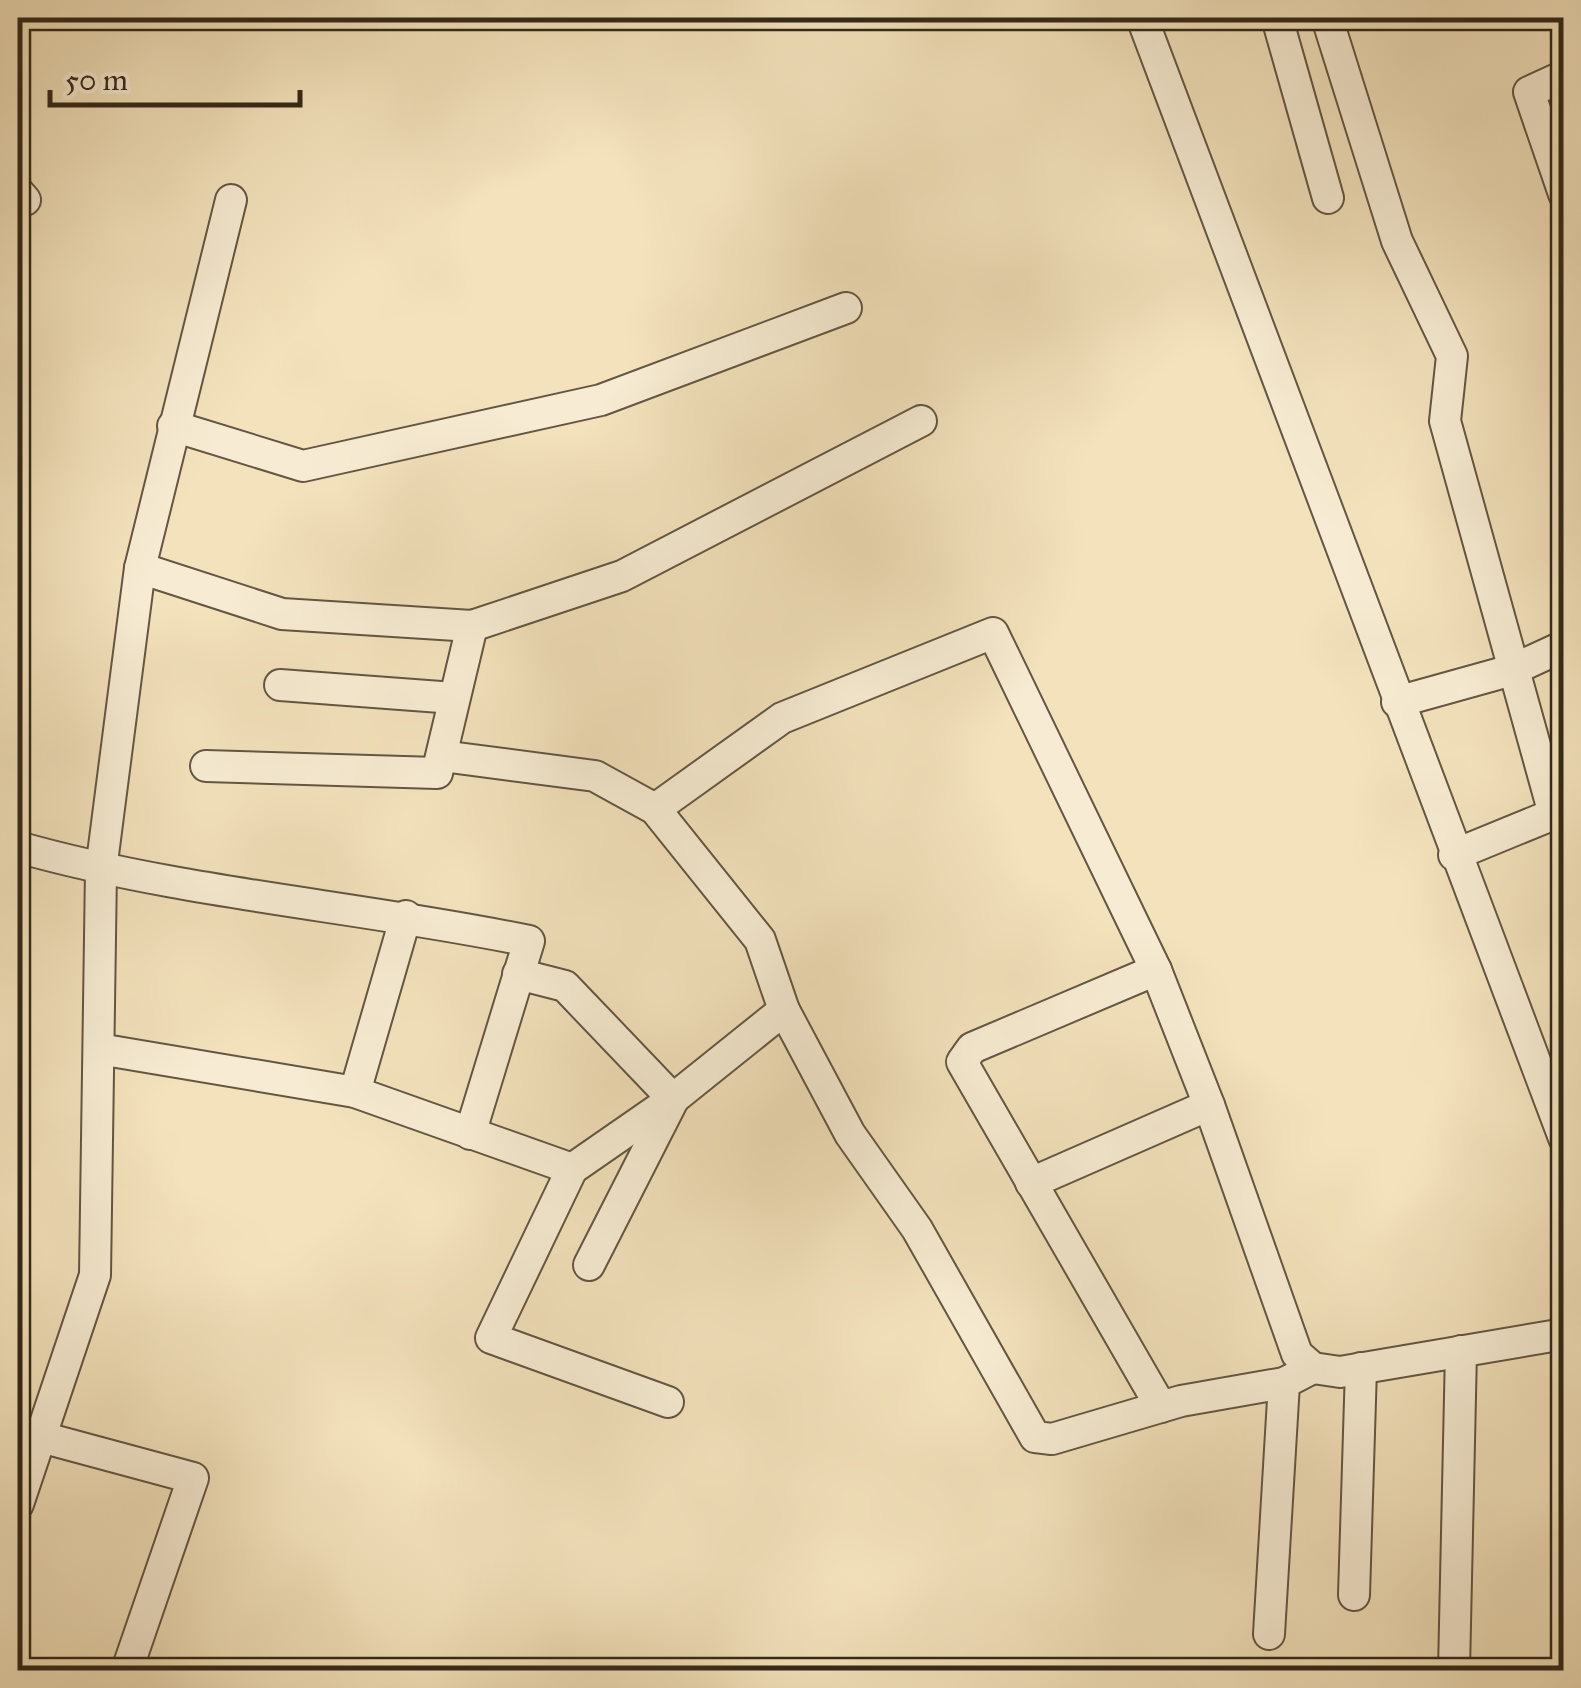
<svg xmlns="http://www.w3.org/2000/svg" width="1581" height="1688" font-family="'IM FELL Great Primer',serif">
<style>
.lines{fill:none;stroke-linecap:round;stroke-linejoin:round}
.minor-casing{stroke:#635642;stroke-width:34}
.minor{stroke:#f7ecd3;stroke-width:30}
</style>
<rect width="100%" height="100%" fill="#f3e2bc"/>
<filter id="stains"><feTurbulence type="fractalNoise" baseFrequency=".002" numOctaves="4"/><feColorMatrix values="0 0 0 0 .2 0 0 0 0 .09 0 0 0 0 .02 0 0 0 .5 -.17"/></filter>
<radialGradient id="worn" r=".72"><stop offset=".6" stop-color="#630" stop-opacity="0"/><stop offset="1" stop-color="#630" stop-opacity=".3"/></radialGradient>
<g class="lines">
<defs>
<g id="minor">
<path d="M 1142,18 L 1564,1138"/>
<path d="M 1277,18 L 1328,198"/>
<path d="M 1327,18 L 1397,241 L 1452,356 L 1445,421 L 1554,814 L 1454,855"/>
<path d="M 1564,76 L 1529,92 L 1564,194"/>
<path d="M 18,192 L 25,200"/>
<path d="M 173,426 L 303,466 L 601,400 L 846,308"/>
<path d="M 140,568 L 282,614 L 472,626 L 622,576 L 921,421"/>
<path d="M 280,685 L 454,698"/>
<path d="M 1397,702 L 1512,670 L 1564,646"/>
<path d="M 442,756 L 595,776 L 655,809 L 760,940 L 784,1010 L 673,1099 L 572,1169 L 491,1338 L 668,1402"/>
<path d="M 206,766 L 437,773 L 472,626"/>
<path d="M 655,809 L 782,718 L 993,633 L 1156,970 L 1209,1105 L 1031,1183"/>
<path d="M 18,847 C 184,894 360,906 529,941 L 470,1134"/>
<path d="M 1156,970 L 972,1048 L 962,1062 L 1161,1407"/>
<path d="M 518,974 L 565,986 L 673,1099"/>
<path d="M 784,1010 L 850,1134 L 917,1229 L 1035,1437 L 1052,1439 L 1181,1401 L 1284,1383 L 1313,1368"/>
<path d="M 99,1049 L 355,1092 L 572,1169"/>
<path d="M 355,1092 L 406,916"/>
<path d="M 1209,1105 L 1297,1354 L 1313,1368 L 1340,1372 L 1564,1334"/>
<path d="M 589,1265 L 672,1102"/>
<path d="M 41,1437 L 193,1478 L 127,1670"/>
<path d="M 18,1504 L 95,1275 L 101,870 L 140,568 L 231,200"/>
<path d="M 1354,1595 L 1361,1368"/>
<path d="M 1269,1634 L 1284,1383"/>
<path d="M 1454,1670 L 1461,1351"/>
</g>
</defs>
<!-- minor casing -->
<use href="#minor" class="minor-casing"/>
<!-- minor -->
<use href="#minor" class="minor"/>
</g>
<!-- margin -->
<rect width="1581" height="1688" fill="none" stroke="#f3e2bc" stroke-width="60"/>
<rect x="20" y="20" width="1541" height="1648" fill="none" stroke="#332819" stroke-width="5"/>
<rect x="30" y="30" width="1521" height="1628" fill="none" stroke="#332819" stroke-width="2.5"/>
<!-- scale -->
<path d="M50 90v15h250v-15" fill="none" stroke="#332819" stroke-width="5"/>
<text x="65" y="90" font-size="30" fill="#332819" stroke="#f7ecd3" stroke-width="8" paint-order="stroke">50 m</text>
<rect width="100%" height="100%" filter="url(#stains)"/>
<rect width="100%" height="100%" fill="url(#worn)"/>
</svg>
